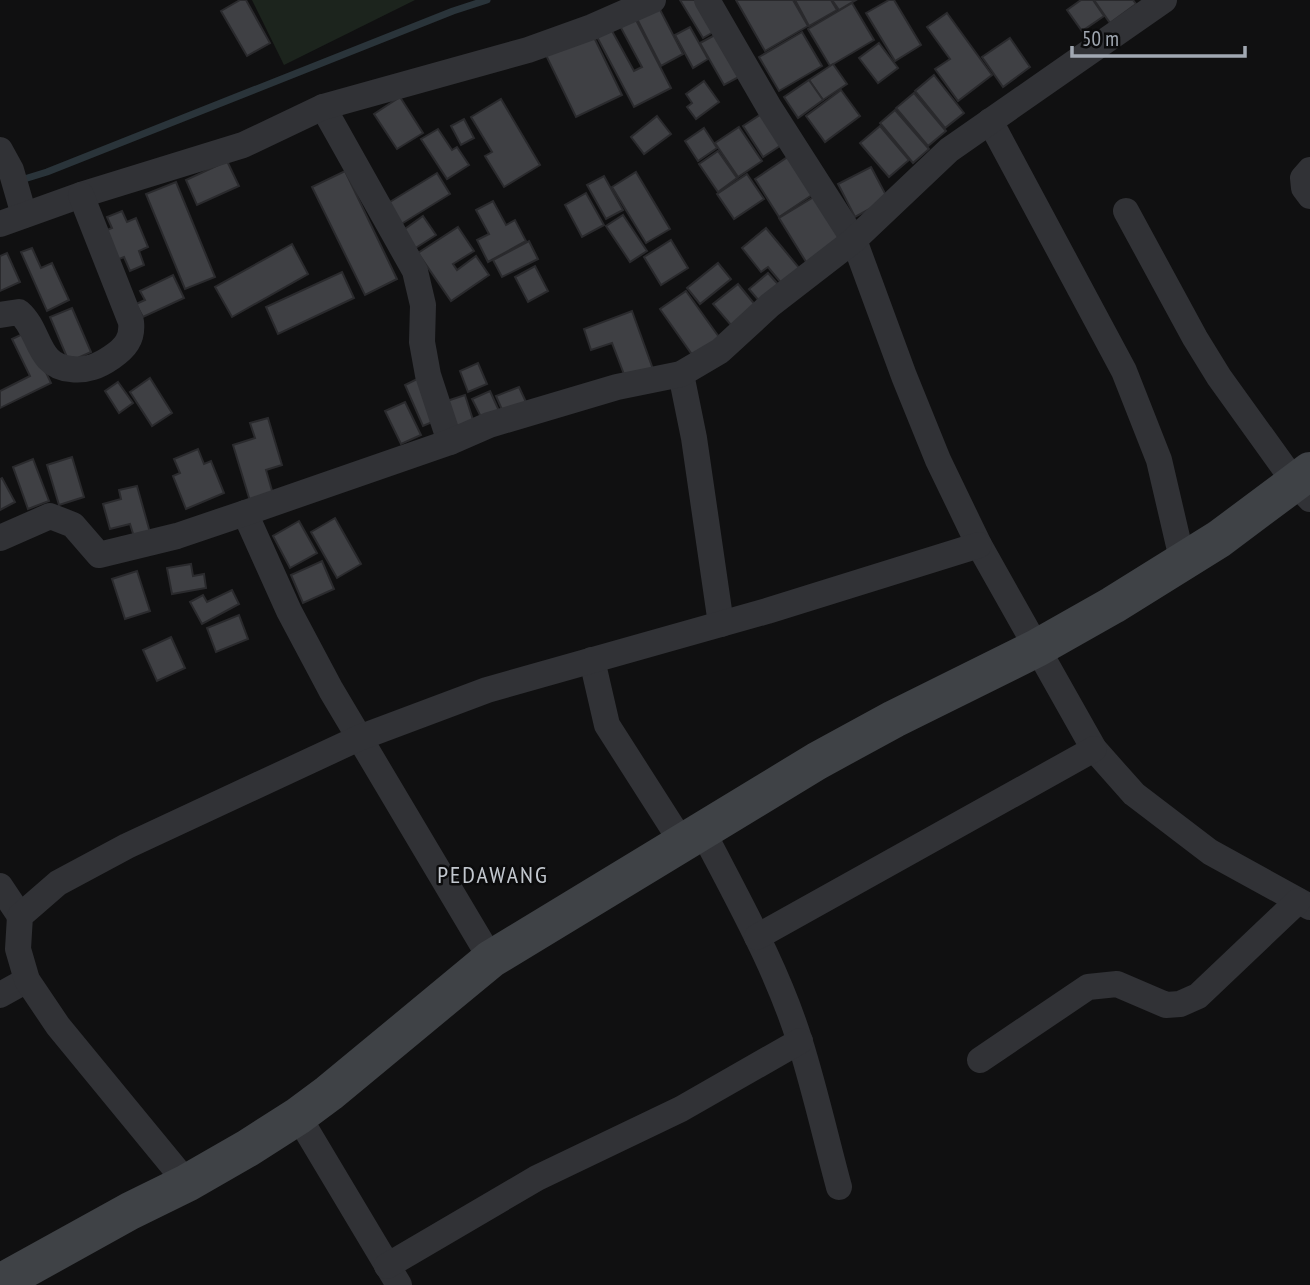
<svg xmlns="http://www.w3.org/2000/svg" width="1310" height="1285" font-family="'PT Sans Narrow',sans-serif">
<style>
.garden{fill:#1c241d}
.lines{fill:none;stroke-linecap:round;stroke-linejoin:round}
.stream{stroke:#2a343a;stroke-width:7}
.building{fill:#3f4044;stroke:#2a2a2d;stroke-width:2}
.street{stroke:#313236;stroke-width:26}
.secondary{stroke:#3f4246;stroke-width:38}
.labels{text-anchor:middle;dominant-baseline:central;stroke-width:5;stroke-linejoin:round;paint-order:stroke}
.quarter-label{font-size:24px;letter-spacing:2px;fill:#c2c7ce;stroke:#0b0b0c}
</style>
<rect width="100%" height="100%" fill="#101011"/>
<!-- garden -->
<path class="garden" d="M 252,0 L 415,0 L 284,65 Z"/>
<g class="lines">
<!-- stream -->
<path class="stream" d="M 21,180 L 47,172 L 453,11 L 487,0"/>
</g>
<!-- building -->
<g class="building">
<path d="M 240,0 L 246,0 L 270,43 L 247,56 L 221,11 Z"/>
<path d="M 655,0 L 683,54 L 661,66 L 633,11 Z"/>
<path d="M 680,0 L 706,0 L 722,27 L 703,38 Z"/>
<path d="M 736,0 L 793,0 L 808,26 L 765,51 Z"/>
<path d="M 795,0 L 831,0 L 837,10 L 809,26 Z"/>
<path d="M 832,0 L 856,0 L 839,10 Z"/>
<path d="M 889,0 L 894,0 L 921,45 L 895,61 L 866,13 Z"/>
<path d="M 1081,0 L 1093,0 L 1104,16 L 1082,31 L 1067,10 Z"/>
<path d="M 1094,0 L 1133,0 L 1136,4 L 1110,23 Z"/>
<path d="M 852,3 L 874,40 L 830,66 L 808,29 Z"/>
<path d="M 947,13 L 992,75 L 958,101 L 935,69 L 950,59 L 927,27 Z"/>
<path d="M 635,18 L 671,88 L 634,107 L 597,37 L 611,29 L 634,71 L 642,67 L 620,26 Z"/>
<path d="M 690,27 L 708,59 L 693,68 L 675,35 Z"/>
<path d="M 590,29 L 622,95 L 576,117 L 544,51 Z"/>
<path d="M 724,30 L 748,72 L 724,85 L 700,43 Z"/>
<path d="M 802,32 L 822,66 L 779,91 L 759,57 Z"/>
<path d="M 1010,38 L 1030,67 L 1003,87 L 982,57 Z"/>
<path d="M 879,43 L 898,68 L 878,83 L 859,58 Z"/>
<path d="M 833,64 L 847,84 L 823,100 L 809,80 Z"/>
<path d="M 934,75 L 964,113 L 945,128 L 915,91 Z"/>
<path d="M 809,80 L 823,100 L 798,118 L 784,97 Z"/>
<path d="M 704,81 L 719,102 L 696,119 L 687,107 L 692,103 L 686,94 Z"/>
<path d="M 841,90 L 860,116 L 825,142 L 806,116 Z"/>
<path d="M 914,93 L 946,131 L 928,146 L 896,108 Z"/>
<path d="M 400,97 L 423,133 L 397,149 L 374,114 Z"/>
<path d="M 501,99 L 540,165 L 504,187 L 485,156 L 492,152 L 471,117 Z"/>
<path d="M 769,109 L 789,140 L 763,157 L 743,126 Z"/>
<path d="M 895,110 L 929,149 L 913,163 L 880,123 Z"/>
<path d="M 657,116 L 671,134 L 644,154 L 631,137 Z"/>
<path d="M 464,119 L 474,138 L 461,145 L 451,126 Z"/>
<path d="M 880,126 L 909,160 L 889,177 L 860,143 Z"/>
<path d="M 739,127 L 762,161 L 738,177 L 715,143 Z"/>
<path d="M 704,128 L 717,148 L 698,161 L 685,141 Z"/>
<path d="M 438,129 L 452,150 L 457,147 L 469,165 L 447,179 L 421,139 Z"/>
<path d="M 718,151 L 737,178 L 718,192 L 699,164 Z"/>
<path d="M 795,152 L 821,189 L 779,217 L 755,179 Z"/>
<path d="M 227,161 L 239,186 L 197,205 L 186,180 Z"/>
<path d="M 871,167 L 888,199 L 855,217 L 838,184 Z"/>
<path d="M 345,171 L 397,279 L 365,295 L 312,187 Z"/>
<path d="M 636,172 L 670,229 L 646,243 L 612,187 Z"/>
<path d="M 437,173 L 450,194 L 398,226 L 385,205 Z"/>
<path d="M 747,174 L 764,199 L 734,219 L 717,194 Z"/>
<path d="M 604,176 L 623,210 L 606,219 L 587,185 Z"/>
<path d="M 176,182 L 215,277 L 185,289 L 146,194 Z"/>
<path d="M 822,192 L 850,239 L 808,265 L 779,218 Z"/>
<path d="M 586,193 L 604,225 L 582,237 L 565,205 Z"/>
<path d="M 493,201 L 506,225 L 515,220 L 526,241 L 488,262 L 477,240 L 489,234 L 476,210 Z"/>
<path d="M 122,211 L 127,222 L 136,218 L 148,247 L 139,251 L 144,265 L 130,271 L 124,257 L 114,261 L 102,232 L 112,228 L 107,217 Z"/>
<path d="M 623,215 L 647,251 L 630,262 L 606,226 Z"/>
<path d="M 423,216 L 436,235 L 414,249 L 402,231 Z"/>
<path d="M 458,227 L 474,251 L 453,264 L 457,270 L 476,256 L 489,275 L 451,301 L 418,253 Z"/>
<path d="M 766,228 L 805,275 L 787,290 L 768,267 L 761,272 L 742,248 Z"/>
<path d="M 671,240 L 688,268 L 661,285 L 644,257 Z"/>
<path d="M 529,241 L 538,259 L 502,277 L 493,260 Z"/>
<path d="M 292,244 L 308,274 L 232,317 L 215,287 Z"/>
<path d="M 32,248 L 41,268 L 52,263 L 69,300 L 47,311 L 21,252 Z"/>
<path d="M 7,253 L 20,282 L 0,291 L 0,256 Z"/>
<path d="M 718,263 L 731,279 L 700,304 L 687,288 Z"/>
<path d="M 535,266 L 548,291 L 528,302 L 515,277 Z"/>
<path d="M 342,272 L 354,298 L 278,334 L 266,307 Z"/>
<path d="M 768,273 L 784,291 L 765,308 L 749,289 Z"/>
<path d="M 173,275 L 184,298 L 143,317 L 136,304 L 145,300 L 140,291 Z"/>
<path d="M 738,284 L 761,312 L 737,332 L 713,304 Z"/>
<path d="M 686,291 L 724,344 L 698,363 L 660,309 Z"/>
<path d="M 72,308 L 91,352 L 69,362 L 50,317 Z"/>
<path d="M 632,311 L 654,372 L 627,382 L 612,343 L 591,350 L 584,329 Z"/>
<path d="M 27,332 L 51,383 L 0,408 L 0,391 L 30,376 L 12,339 Z"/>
<path d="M 478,363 L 487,384 L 468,392 L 460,371 Z"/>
<path d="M 150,378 L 172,413 L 152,426 L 130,392 Z"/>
<path d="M 419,378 L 437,420 L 423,426 L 405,385 Z"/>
<path d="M 118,382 L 133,403 L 119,413 L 105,391 Z"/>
<path d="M 519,387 L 526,402 L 503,412 L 496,396 Z"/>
<path d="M 490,391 L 500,413 L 483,421 L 472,399 Z"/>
<path d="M 465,395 L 474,423 L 456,429 L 447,401 Z"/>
<path d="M 405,402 L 421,435 L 401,444 L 385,411 Z"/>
<path d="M 268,418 L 282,465 L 266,470 L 273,494 L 250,501 L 233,445 L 255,438 L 250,423 Z"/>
<path d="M 198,449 L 204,464 L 211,461 L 224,493 L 186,509 L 173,476 L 180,473 L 174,459 Z"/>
<path d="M 72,457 L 84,497 L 59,505 L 47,465 Z"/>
<path d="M 33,459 L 49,501 L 28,509 L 13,467 Z"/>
<path d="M 2,478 L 15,502 L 0,510 L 0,479 Z"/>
<path d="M 137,486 L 151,536 L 135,540 L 130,524 L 110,529 L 103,504 L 121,499 L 119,490 Z"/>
<path d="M 335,518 L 361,564 L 337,578 L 311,532 Z"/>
<path d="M 299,521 L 317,553 L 290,568 L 273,536 Z"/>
<path d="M 322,561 L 334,589 L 303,603 L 291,575 Z"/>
<path d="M 191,564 L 193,576 L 204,574 L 206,588 L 172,594 L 167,568 Z"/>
<path d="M 137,571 L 150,611 L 125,619 L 112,579 Z"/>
<path d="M 232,590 L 239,604 L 202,624 L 190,602 L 203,595 L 207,602 Z"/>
<path d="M 239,615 L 248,639 L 216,652 L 207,628 Z"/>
<path d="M 171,637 L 185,668 L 157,681 L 143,650 Z"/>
</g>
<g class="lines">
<!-- street -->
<g class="street">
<path d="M 707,0 L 769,107 L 854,240 L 904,376 L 938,460 L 979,545 L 1094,749 L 1134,794 L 1210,852 L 1310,907"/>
<path d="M 323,107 L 415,271 L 423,305 L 422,342 L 428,375 L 450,442"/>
<path d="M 990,121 L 1124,371 L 1159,460 L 1183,563"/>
<path d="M 0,150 L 11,170 L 24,215"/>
<path d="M 1310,170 L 1303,178 L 1304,188 L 1310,196"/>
<path d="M 1126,211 L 1195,338 L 1219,377 L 1296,484 L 1310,499"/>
<path d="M 0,224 L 81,195 L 243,145 L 323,107 L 528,50 L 592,27 L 653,0"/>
<path d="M 0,315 L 19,312 C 41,331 36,366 71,369 C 87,371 99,366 112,357 C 125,348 133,339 131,322 L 81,195"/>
<path d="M 681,374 L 694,438 L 721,624"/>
<path d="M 245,513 L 289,611 L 331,690 L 491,959"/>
<path d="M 0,538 L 50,516 L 73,525 L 99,555 L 177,536 L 245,513 L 450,442 L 489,425 L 617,387 L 681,374 L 720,351 L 770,305 L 854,240 L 949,150 L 1164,0"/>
<path d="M 592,660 L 607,725 L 683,844"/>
<path d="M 703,832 C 738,900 777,968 800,1042 C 815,1090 826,1139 839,1187"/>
<path d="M 0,886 L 20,916"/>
<path d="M 757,937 L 1094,749"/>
<path d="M 0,995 L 27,980"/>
<path d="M 980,1060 L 1088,987 L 1117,984 L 1166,1005 L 1180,1004 L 1198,996 L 1298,901"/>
<path d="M 298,1116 L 399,1285"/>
<path d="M 187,1183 L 58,1026 L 27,980 L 18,949 L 20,916 L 58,883 L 127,846 L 359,738 L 487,690 L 767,611 L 979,545"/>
<path d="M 387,1266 L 537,1178 L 681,1109 L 800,1041"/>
</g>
<!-- secondary -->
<path class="secondary" d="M 0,1283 L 130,1211 L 187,1183 L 248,1148 L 298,1116 L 329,1093 L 491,959 L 817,761 L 894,719 L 1037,648 L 1113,605 L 1219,539 L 1310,471"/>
</g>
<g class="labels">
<!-- quarter labels -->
<g class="quarter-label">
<text x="493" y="874">PEDAWANG</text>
</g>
</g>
<!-- scale -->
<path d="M1072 46v10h173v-10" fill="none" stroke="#a1a8b2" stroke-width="3.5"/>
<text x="1082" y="46" font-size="21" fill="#a1a8b2" stroke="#0b0b0c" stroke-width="5" paint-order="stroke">50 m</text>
</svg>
